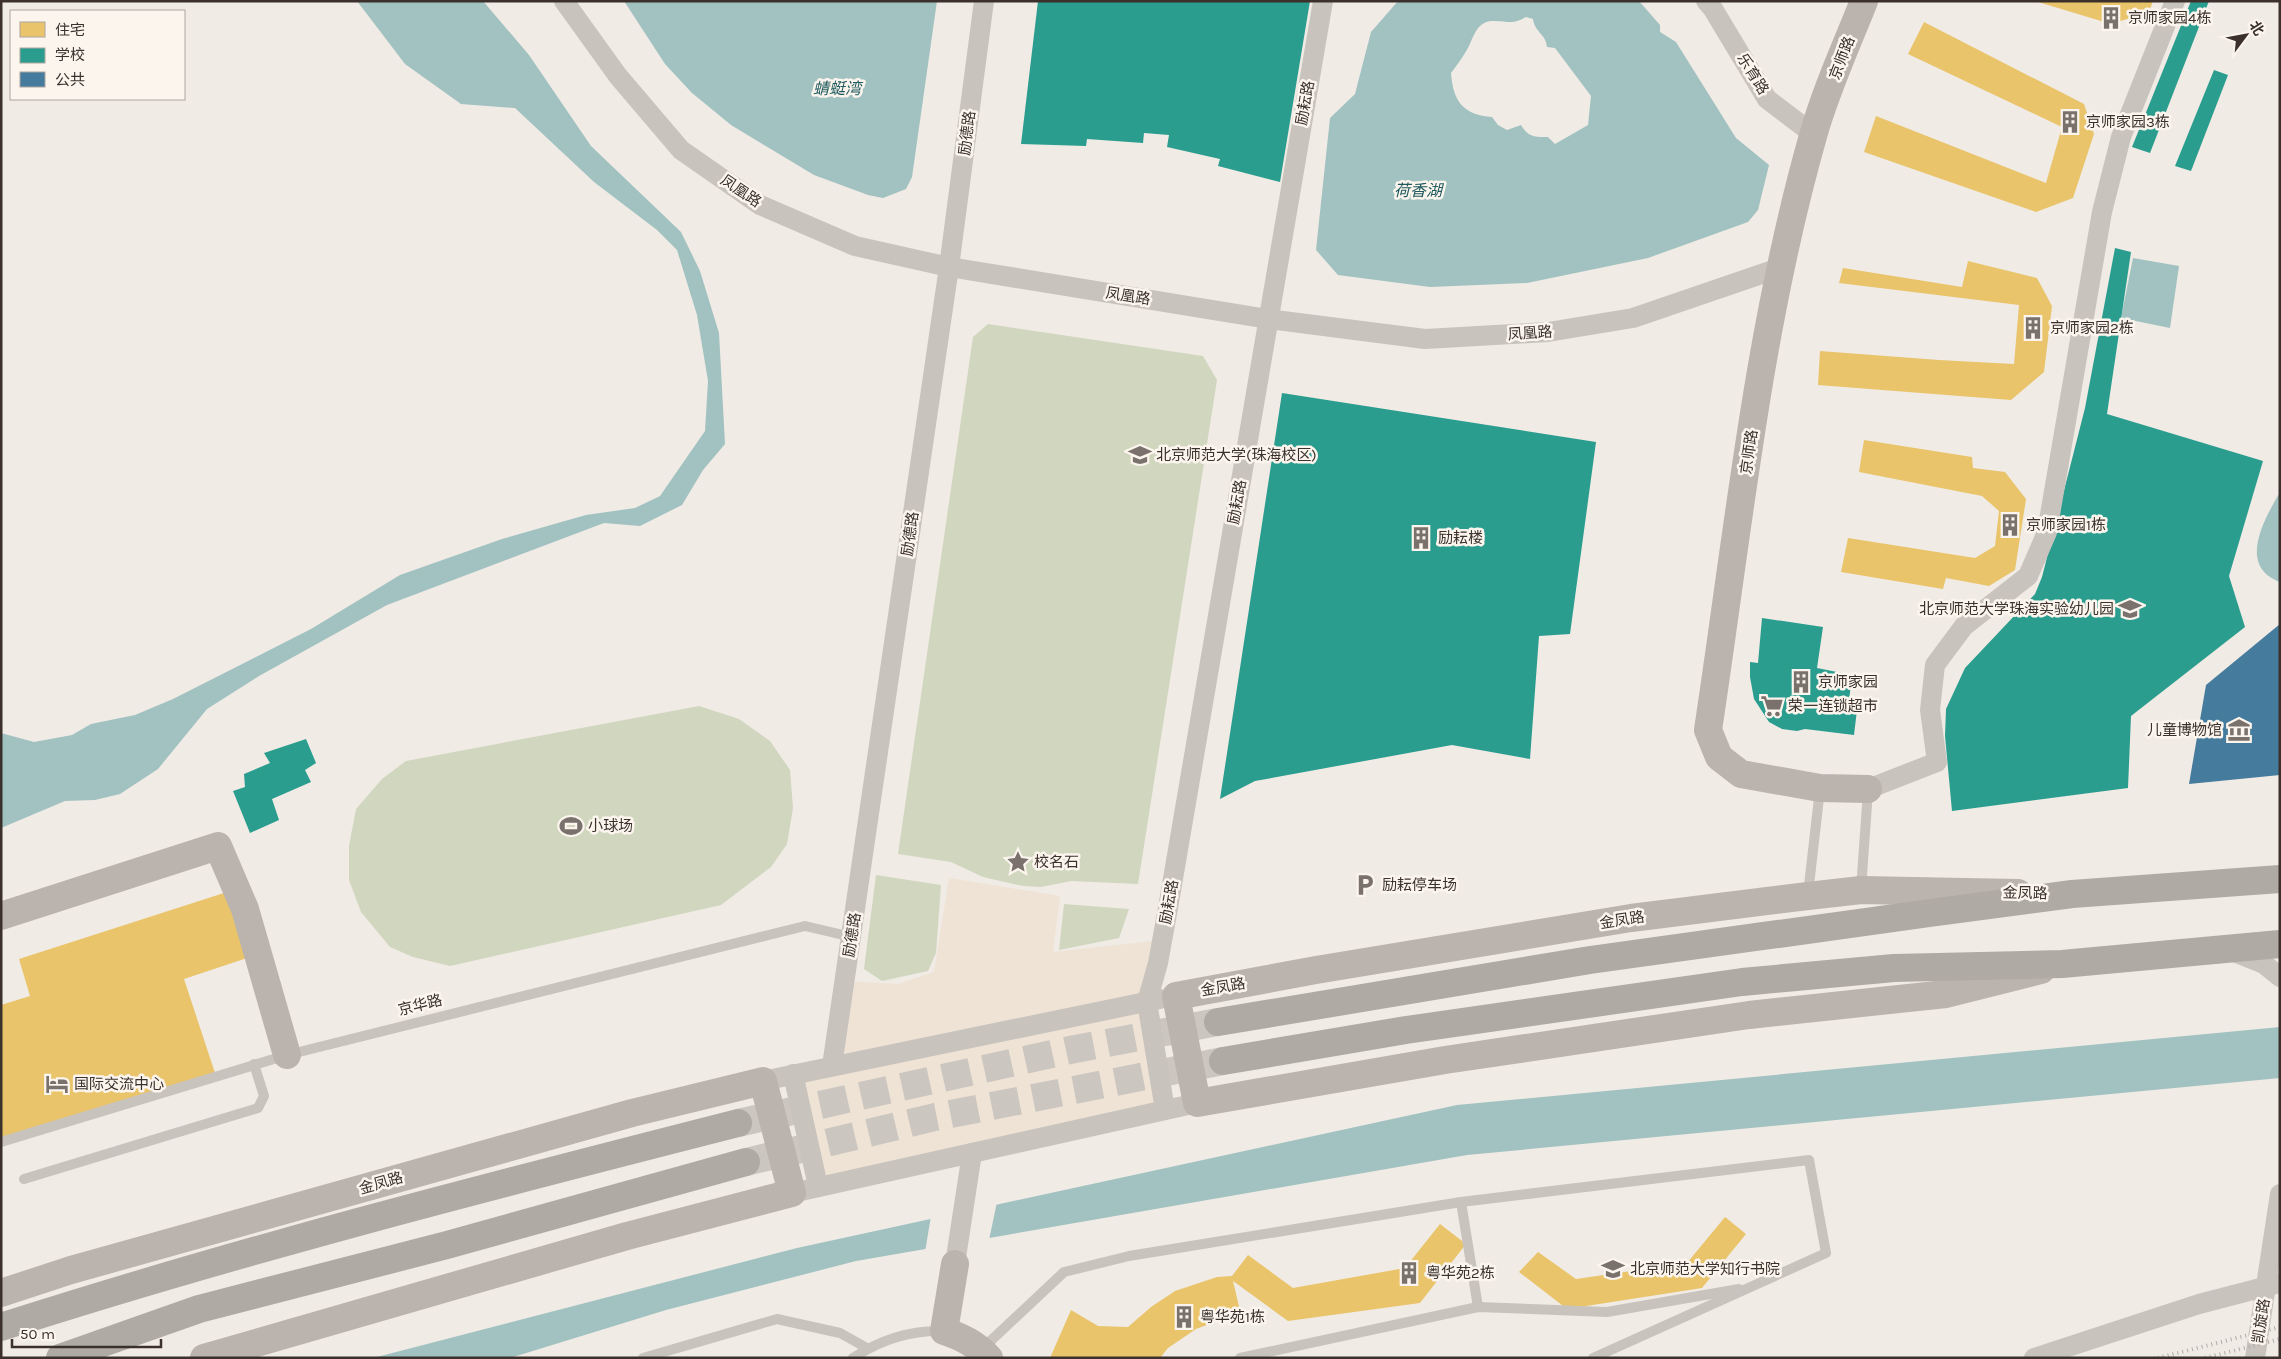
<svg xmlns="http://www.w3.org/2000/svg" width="2281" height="1359" font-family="Karla,'Noto Sans SC',sans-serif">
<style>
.green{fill:#d1d6bf}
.plaza{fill:#eee3d5}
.water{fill:#a1c2c1;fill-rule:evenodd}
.pier{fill:#f0ebe5}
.homes{fill:#e9c46a}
.schools{fill:#2a9d8f}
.public{fill:#457b9d}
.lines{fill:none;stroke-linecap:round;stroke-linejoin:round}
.highway-tunnel{stroke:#ccc6c0;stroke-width:28;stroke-dasharray:28 14;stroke-linecap:butt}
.lane{stroke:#c9c3be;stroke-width:10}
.street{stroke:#c9c3be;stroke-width:20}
.secondary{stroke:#bab3ae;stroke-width:28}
.highway{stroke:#afaaa4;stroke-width:28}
.rail{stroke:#b1aca8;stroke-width:4;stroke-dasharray:1 4;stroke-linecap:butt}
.labels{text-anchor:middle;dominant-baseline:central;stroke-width:5;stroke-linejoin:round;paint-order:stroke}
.poi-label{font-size:15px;fill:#3b302b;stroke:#fbf5ee;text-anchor:start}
.street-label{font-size:15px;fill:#3b302b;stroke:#fbf5ee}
.water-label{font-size:16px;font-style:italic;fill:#1f5a5e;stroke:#fbf5ee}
</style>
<rect width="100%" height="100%" fill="#f0ebe5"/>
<!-- green -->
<g class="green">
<path d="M 988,324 L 1203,356 L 1217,380 L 1138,884 L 1071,881 L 1041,887 L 1023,886 L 983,877 L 951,862 L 898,854 L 973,337 Z"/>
<path d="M 699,706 L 739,719 L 770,741 L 790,770 L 793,808 L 787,844 L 771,867 L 721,905 L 450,966 L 413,957 L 390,947 L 361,912 L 349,880 L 349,846 L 356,809 L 382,779 L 406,761 Z"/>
<path d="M 876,875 L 941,885 L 936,953 L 928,971 L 882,981 L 864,969 Z"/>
<path d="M 1064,904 L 1129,909 L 1119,938 L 1059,950 Z"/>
</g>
<!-- plaza -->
<path class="plaza" d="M 949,878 L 1060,896 L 1053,952 L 1162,940 L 1147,1002 L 1165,1110 L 810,1188 L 784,1076 L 832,1066 L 845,981 L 898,984 L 934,972 Z"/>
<!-- water -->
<g class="water">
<path d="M 357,1 L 483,1 L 529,55 L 591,146 L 681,232 L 700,271 L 719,333 L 725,444 L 703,470 L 682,505 L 640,526 L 604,523 L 387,605 L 259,676 L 207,709 L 158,769 L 120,794 L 95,800 L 65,801 L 1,828 L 1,733 L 34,742 L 72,735 L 91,724 L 135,715 L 173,699 L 311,629 L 400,575 L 502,539 L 586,515 L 635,508 L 660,496 L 705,431 L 708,381 L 697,315 L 677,250 L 657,230 L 594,182 L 515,108 L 461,104 L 405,64 Z"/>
<path d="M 624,1 L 937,1 L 912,177 L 906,189 L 883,198 L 868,195 L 814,175 L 731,125 L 692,93 L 665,64 Z"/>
<path d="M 1398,1 L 1639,1 L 1660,25 L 1660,32 L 1676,42 L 1736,138 L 1769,165 L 1758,210 L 1748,222 L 1648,258 L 1527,283 L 1430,287 L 1338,275 L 1316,250 L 1330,118 L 1355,94 L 1371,32 ZM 1526,17 L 1533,19 C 1535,33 1546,34 1547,47 L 1555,48 L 1591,96 L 1588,125 L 1555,144 L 1548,137 C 1535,137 1528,137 1521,125 L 1507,130 L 1498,125 L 1492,117 C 1463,115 1453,101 1451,73 C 1456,66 1461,60 1465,53 C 1473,42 1474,23 1491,21 C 1507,20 1511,26 1526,17 Z"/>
<path d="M 2133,258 L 2179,266 L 2170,328 L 2121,318 Z"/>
<path d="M 2280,492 L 2280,582 C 2237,566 2264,520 2280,492 Z"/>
<path d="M 2280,1027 L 2280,1078 L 1467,1155 L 856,1261 L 666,1310 L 510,1358 L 373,1358 L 797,1248 L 1457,1105 Z"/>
</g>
<!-- pier -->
<path class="pier" d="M 997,1202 L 989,1240 L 925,1252 L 931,1216 Z"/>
<!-- homes -->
<g class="homes">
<path d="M 2153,1 L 2149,12 L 2111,24 L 2038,2 Z"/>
<path d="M 1924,22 L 2084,104 L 2094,134 L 2073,198 L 2036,212 L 1864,152 L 1876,116 L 2046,183 L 2062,127 L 1908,54 Z"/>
<path d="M 1968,261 L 2037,278 L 2052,306 L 2044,372 L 2011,400 L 1818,385 L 1820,351 L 1939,360 L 2014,364 L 2019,305 L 1839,283 L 1843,268 L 1962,287 Z"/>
<path d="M 1864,440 L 1972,457 L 1973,468 L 2005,472 L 2026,499 L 2015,570 L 1989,586 L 1946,578 L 1943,589 L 1841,572 L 1848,538 L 1975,558 L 1995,546 L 1999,511 L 1982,496 L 1859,472 Z"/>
<path d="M 227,892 L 250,957 L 184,979 L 215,1073 L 1,1140 L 1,1005 L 30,996 L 19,959 Z"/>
<path d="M 1725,1217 L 1746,1234 L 1702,1288 L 1567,1309 L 1519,1272 L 1538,1252 L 1576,1279 L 1687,1263 Z"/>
<path d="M 1440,1224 L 1466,1244 L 1420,1303 L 1288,1321 L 1233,1281 L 1241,1315 L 1228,1317 L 1196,1329 L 1168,1348 L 1160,1358 L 1050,1358 L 1071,1310 L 1098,1326 L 1128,1327 L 1151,1307 L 1175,1291 L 1217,1277 L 1232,1276 L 1248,1255 L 1293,1288 L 1405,1268 Z"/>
</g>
<!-- schools -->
<g class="schools">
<path d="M 1038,1 L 1310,1 L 1280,182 L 1218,166 L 1220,159 L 1167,147 L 1169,135 L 1144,133 L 1143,143 L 1087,139 L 1086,146 L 1021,144 Z"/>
<path d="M 2191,1 L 2209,1 L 2150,153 L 2132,147 Z"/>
<path d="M 2214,70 L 2228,75 L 2191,171 L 2175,166 Z"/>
<path d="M 2115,248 L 2131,252 L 2107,414 L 2263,461 L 2229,576 L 2245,627 L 2131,716 L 2128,788 L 1952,811 L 1945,736 L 1946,709 L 1965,668 L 2035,594 L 2042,577 L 2085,408 Z"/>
<path d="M 1282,393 L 1596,442 L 1570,634 L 1539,636 L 1530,759 L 1452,745 L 1255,781 L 1220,799 Z"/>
<path d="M 1762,618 L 1823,627 L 1817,668 L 1852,675 L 1848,709 L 1857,710 L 1854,735 L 1805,729 L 1797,731 L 1782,729 L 1769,722 L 1754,699 L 1750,677 L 1750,662 L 1758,663 Z"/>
<path d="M 306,739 L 316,763 L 305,770 L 311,782 L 272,799 L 279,820 L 250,833 L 233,791 L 245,787 L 244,774 L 270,763 L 264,753 Z"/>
</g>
<!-- public -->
<path class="public" d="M 2280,624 L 2280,775 L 2189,784 L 2206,685 Z"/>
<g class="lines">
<!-- highway-tunnel -->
<g class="highway-tunnel">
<path d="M 738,1123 L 1070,1050 L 1218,1022"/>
<path d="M 746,1162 L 935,1117 L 1223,1061"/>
</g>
<!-- lane -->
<g class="lane">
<path d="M 1861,889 L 1868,791"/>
<path d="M 1808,894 L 1820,789"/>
<path d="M 1,1142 L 287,1055 L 805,926 L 852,937"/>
<path d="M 24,1179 L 258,1108 L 264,1096 L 254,1064"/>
<path d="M 1461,1202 L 1478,1307"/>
<path d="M 982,1349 L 1064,1272 L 1129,1256 L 1461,1202 L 1809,1160 L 1826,1253 L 1593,1358"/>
<path d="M 643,1358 L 777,1319 L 840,1333 L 867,1348"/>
<path d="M 853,1358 C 880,1340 911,1330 943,1331"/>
<path d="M 1240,1358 L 1478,1307 L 1607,1312 L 1739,1289"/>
</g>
<!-- street -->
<g class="street">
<path d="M 564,1 L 618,76 L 681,150 L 760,205 L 855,246 L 949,267 L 1268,319 L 1425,339 L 1548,332 L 1633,318 L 1782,267"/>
<path d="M 1706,1 L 1713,9 L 1767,99 L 1813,134"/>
<path d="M 1868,789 L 1937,762 L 1930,710 L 1935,665 L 1964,626 L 2028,576 L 2047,532 L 2102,212 L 2121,137 L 2175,1"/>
<path d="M 2229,950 L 2264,964 L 2280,977"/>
<path d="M 832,1066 L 949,267 L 984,1"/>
<path d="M 793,1074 L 818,1186"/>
<path d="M 763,1081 L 1160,999"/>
<path d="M 1165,1110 L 1147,1002 L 1158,963 L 1168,908 L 1323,1"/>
<path d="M 792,1193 L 1197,1103"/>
<path d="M 955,1264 L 972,1153"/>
<path d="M 2034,1358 L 2199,1304 L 2280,1283"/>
<path d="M 2255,1358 L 2280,1194"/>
</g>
<!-- secondary -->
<g class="secondary">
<path d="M 1864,1 C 1847,44 1825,92 1813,136 C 1758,329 1738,532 1708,730 L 1719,757 L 1741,774 L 1820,788 L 1868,789"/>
<path d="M 2018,893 L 1861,890 L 1808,896 L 1631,918 L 1316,970 L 1176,996 L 1197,1103 L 1445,1060 L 1749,1015 L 1946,994 L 2041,970"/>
<path d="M 1,916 L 218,846 L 245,909 L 287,1055"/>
<path d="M 955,1264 L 944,1331 C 962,1337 976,1344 989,1358"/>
<path d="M 1,1293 L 71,1270 L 632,1113 L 763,1081 L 792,1193 L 627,1236 L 204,1358"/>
</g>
<!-- highway -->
<g class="highway">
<path d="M 1218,1022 L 1590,960 L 1930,913 L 2072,894 L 2280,879"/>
<path d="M 1223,1061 L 1406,1030 L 1742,982 L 1894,968 L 2062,964 L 2280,944"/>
<path d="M 1,1327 C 244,1249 491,1186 738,1123"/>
<path d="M 60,1358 L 199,1309 L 447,1245 L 746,1162"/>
</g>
<!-- rail -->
<g class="rail">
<path d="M 2158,1358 L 2280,1327"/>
<path d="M 2205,1358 L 2280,1339"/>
</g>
</g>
<!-- icons -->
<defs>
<symbol id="building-bare" viewBox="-9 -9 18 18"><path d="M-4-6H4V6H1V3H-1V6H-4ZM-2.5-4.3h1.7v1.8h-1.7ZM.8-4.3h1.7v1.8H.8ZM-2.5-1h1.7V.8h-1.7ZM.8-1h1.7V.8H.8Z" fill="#7a716c" stroke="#fbf5ee" stroke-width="2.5" paint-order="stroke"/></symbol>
<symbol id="university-bare" viewBox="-9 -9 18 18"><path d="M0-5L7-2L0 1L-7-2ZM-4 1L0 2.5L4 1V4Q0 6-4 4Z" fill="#7a716c" stroke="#fbf5ee" stroke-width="2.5" paint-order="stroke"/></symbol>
<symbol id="school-bare" viewBox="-9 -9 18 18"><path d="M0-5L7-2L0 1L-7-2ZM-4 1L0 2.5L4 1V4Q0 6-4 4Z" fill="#7a716c" stroke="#fbf5ee" stroke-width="2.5" paint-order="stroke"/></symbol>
<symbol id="supermarket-bare" viewBox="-9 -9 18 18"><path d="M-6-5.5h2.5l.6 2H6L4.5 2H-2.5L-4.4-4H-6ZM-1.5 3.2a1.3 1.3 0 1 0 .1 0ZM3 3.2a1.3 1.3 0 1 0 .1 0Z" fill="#7a716c" stroke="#fbf5ee" stroke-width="2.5" paint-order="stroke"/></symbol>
<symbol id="museum-bare" viewBox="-9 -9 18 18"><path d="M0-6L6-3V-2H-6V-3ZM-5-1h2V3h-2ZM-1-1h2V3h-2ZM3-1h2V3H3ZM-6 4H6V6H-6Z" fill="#7a716c" stroke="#fbf5ee" stroke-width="2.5" paint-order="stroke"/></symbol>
<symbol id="stadium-bare" viewBox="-9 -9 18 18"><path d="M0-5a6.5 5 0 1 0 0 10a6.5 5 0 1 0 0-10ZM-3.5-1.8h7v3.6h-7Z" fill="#7a716c" stroke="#fbf5ee" stroke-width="2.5" paint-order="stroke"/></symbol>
<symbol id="sight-bare" viewBox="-9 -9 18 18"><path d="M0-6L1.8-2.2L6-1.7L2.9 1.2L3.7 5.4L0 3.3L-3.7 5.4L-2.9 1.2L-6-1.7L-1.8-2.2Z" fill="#7a716c" stroke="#fbf5ee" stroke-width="2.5" paint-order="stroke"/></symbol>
<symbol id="parking-bare" viewBox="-9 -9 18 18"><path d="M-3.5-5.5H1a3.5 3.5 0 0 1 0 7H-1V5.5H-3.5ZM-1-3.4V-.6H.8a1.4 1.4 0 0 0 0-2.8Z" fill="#7a716c" stroke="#fbf5ee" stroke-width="2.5" paint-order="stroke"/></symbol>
<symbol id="hotel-bare" viewBox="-9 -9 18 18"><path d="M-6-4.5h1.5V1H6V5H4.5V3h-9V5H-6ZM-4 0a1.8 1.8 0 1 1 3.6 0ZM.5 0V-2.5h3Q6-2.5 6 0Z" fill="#7a716c" stroke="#fbf5ee" stroke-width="2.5" paint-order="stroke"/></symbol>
</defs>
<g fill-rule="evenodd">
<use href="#building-bare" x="2095" y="2" width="32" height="32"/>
<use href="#building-bare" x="2054" y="106" width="32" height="32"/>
<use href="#building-bare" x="2017" y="312" width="32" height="32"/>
<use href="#university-bare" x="1124" y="439" width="32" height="32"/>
<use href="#building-bare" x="1994" y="509" width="32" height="32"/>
<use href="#building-bare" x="1405" y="522" width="32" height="32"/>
<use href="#school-bare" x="2114" y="593" width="32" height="32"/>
<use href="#building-bare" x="1785" y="666" width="32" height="32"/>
<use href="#supermarket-bare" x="1756" y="690" width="32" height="32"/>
<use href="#museum-bare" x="2223" y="714" width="32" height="32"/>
<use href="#stadium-bare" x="555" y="810" width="32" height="32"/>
<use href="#sight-bare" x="1002" y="846" width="32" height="32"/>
<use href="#parking-bare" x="1349" y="869" width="32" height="32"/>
<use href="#hotel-bare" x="41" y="1068" width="32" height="32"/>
<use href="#university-bare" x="1597" y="1253" width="32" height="32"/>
<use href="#building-bare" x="1393" y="1257" width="32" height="32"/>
<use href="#building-bare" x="1168" y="1301" width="32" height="32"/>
</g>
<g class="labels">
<!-- poi labels -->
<g class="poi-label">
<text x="2128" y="18">京师家园4栋</text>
<text x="2086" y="122">京师家园3栋</text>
<text x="2050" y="328">京师家园2栋</text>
<text x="1156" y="455">北京师范大学(珠海校区)</text>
<text x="2026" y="525">京师家园1栋</text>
<text x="1438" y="538">励耘楼</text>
<text x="2114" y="609" text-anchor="end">北京师范大学珠海实验幼儿园</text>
<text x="1818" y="682">京师家园</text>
<text x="1788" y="706">荣一连锁超市</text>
<text x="2222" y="730" text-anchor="end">儿童博物馆</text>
<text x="588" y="826">小球场</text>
<text x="1034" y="862">校名石</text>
<text x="1382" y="885">励耘停车场</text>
<text x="74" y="1084">国际交流中心</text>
<text x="1630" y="1269">北京师范大学知行书院</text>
<text x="1426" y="1273">粤华苑2栋</text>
<text x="1200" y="1317">粤华苑1栋</text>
</g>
<!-- street labels -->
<g class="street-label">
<text transform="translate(1842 58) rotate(-69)">京师路</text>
<text transform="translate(1753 74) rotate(58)">乐育路</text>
<text transform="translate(1305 103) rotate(-80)">励耘路</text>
<text transform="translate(967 133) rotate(-83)">励德路</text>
<text transform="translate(741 191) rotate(34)">凤凰路</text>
<text transform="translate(1128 296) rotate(9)">凤凰路</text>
<text transform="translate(1530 333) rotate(-4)">凤凰路</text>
<text transform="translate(1749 452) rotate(-82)">京师路</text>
<text transform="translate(1237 502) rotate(-80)">励耘路</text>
<text transform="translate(910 534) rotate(-82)">励德路</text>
<text transform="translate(2025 893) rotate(1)">金凤路</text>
<text transform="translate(1169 902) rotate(-80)">励耘路</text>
<text transform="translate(1622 920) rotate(-9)">金凤路</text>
<text transform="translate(852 935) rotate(-81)">励德路</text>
<text transform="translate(1223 987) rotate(-10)">金凤路</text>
<text transform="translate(420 1005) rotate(-14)">京华路</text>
<text transform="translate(381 1183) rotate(-16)">金凤路</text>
<text transform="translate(2261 1321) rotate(-81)">凯旋路</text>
</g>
<!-- water labels -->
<g class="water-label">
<text x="837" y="88">蜻蜓湾</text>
<text x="1418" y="190">荷香湖</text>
</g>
</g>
<!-- border -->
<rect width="2281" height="1359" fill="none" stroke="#3b302b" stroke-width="5"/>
<!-- legend -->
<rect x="10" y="10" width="175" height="90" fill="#fbf5ee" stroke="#aea6a0"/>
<rect x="20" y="22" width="25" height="15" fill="#e9c46a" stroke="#aea6a0"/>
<text x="55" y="35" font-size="15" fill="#3b302b">住宅</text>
<rect x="20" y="48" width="25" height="15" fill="#2a9d8f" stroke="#aea6a0"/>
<text x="55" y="60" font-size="15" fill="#3b302b">学校</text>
<rect x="20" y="72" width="25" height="15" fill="#457b9d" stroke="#aea6a0"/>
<text x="55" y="85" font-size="15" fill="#3b302b">公共</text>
<!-- north arrow -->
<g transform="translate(2246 35) rotate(58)" stroke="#fbf5ee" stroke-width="4" paint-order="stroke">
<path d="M0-4L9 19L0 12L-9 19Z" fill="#3b302b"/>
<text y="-8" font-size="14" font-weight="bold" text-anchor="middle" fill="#3b302b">北</text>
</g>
<!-- scale -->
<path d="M12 1339v8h149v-8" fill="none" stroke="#3b302b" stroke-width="2.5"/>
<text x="20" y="1339" font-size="15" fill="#3b302b" stroke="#fbf5ee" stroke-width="4" paint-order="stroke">50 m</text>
</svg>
